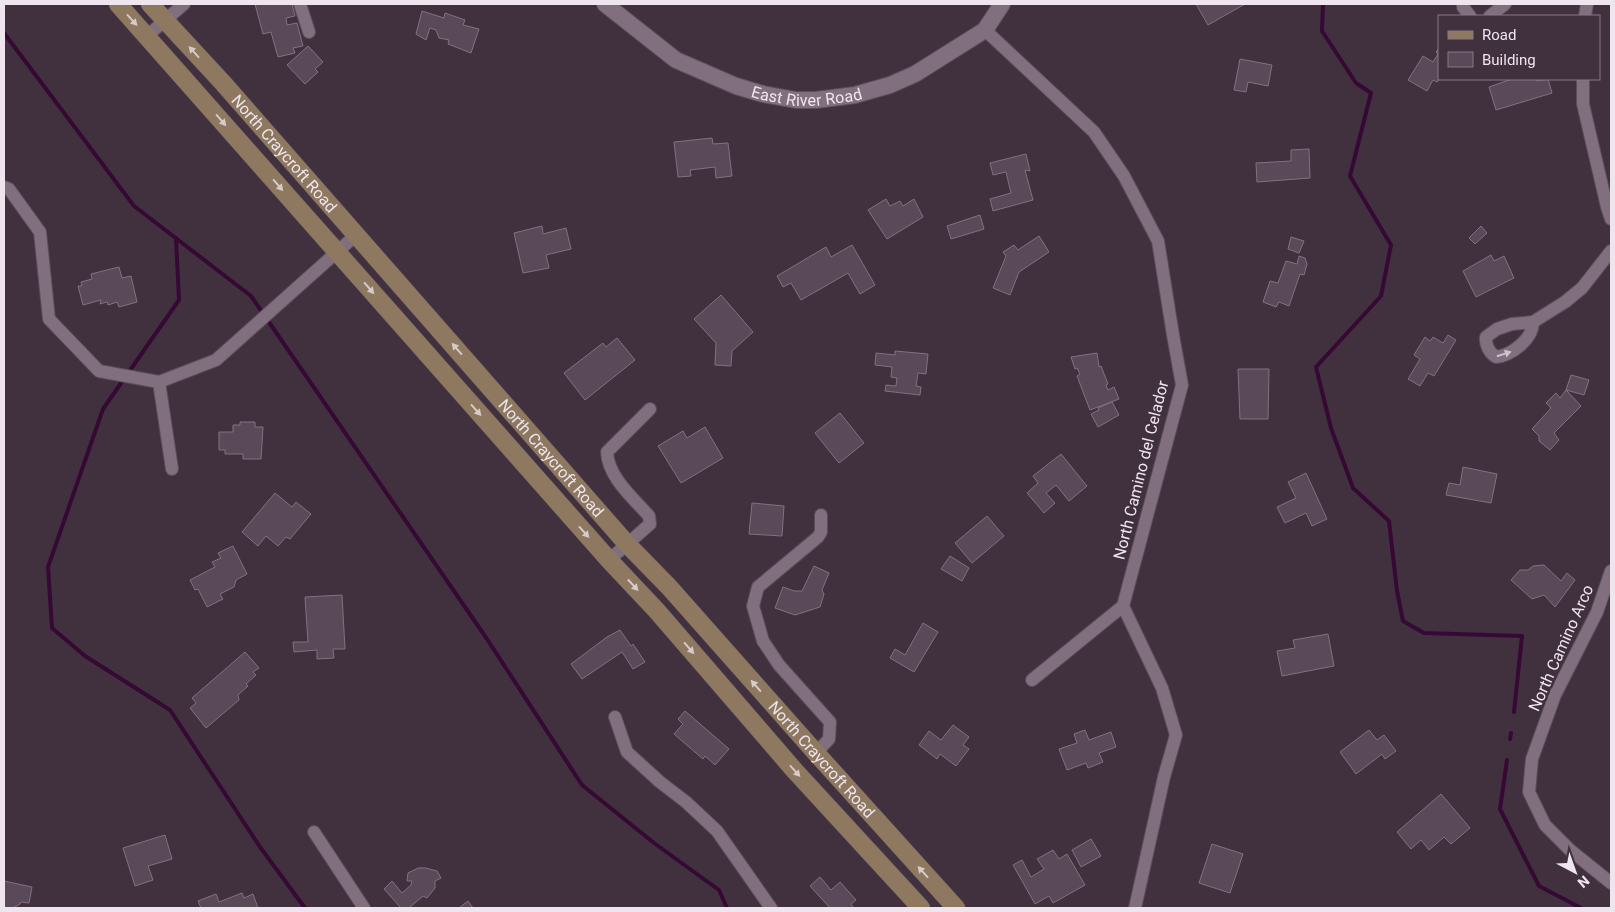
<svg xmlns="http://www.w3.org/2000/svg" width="1615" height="912" font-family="Roboto,sans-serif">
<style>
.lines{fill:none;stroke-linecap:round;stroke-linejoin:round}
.stream{stroke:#360934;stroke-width:4}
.building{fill:#5a4958;stroke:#837080}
.minor-casing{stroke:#5b4e5a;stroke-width:14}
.tertiary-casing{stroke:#5b4e5a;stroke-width:18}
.secondary-casing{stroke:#5b4e5a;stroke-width:19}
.minor{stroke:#816f7f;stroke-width:12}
.tertiary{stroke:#816f7f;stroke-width:16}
.secondary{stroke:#8e7860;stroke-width:18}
.oneway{fill:#d7caca}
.oneway2{fill:#cec2cd}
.labels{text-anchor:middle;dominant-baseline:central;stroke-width:5;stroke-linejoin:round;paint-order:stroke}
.street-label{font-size:16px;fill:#efe5ee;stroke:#41313f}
</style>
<rect width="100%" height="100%" fill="#41313f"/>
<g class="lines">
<!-- stream -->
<g class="stream">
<path d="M 1323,4 L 1322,31 L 1356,83 L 1371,93 L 1350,176 L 1391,245 L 1381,296 L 1316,367 L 1331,428 L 1353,488 L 1389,521 L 1397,591 L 1403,621 L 1424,633 L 1522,636 L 1514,712"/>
<path d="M 4,33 L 134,206 L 251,296 L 487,639 L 582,785 L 654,843 L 719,890 L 727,908"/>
<path d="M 176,238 L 179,300 L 103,409 L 48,567 L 52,628 L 85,656 L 170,710 L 260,847 L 305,908"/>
<path d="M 1510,739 L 1511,733"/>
<path d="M 1507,760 L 1500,809 L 1539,886 L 1581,908"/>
</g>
</g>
<!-- building -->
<g class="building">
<path d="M 255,4 L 292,4 L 295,16 L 286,18 L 287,25 L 297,23 L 303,46 L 293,48 L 295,53 L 278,57 L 271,32 L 263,34 Z"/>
<path d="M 1196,4 L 1245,4 L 1208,25 Z"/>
<path d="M 422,11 L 444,18 L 445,13 L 465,20 L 463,25 L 479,29 L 471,53 L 448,44 L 449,40 L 439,38 L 436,30 L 430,28 L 426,40 L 416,34 Z"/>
<path d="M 308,46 L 323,62 L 315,69 L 318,72 L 305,84 L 287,65 Z"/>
<path d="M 1439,48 L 1440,79 L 1437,82 L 1433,80 L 1427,91 L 1408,80 L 1423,56 L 1433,62 L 1438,54 L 1436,52 Z"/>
<path d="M 1240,59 L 1272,65 L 1268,86 L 1248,82 L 1246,92 L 1234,90 Z"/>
<path d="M 1512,79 L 1536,79 L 1537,81 L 1548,79 L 1552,93 L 1496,110 L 1489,87 Z"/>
<path d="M 712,138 L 713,144 L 728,143 L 732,176 L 716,178 L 715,167 L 690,170 L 691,176 L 678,177 L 674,142 Z"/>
<path d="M 1309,149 L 1310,178 L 1257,182 L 1256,163 L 1291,161 L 1291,150 Z"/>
<path d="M 1026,154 L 1030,171 L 1025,170 L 1033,200 L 993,211 L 990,199 L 1011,193 L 1006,172 L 993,175 L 990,163 Z"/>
<path d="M 886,199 L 890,206 L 900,201 L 903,206 L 914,199 L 923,217 L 887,239 L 868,210 Z"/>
<path d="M 980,215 L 984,229 L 951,239 L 947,226 Z"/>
<path d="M 542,226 L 543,234 L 566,228 L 571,249 L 546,255 L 549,268 L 523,273 L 514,233 Z"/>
<path d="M 1481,226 L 1487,233 L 1475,244 L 1469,238 Z"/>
<path d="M 1039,236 L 1049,252 L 1019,272 L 1010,295 L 993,288 L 1006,256 L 1003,252 L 1014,245 L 1018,250 Z"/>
<path d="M 1291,237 L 1304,241 L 1299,253 L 1288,249 Z"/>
<path d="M 852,245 L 875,285 L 860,294 L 848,273 L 801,300 L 791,283 L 783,287 L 777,276 L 826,247 L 831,257 Z"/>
<path d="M 1491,255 L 1494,261 L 1504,256 L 1514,278 L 1476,297 L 1463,271 Z"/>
<path d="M 1299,256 L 1305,258 L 1307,264 L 1304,275 L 1300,274 L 1289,306 L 1279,302 L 1276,307 L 1263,302 L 1270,281 L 1278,283 L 1286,261 L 1297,264 Z"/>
<path d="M 119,267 L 122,278 L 131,276 L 137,302 L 119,307 L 117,302 L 108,305 L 107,302 L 100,304 L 101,300 L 83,305 L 78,286 L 82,286 L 81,282 L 92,279 L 91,274 Z"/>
<path d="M 721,295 L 753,332 L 732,351 L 731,366 L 715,365 L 716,343 L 694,319 Z"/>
<path d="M 1448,335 L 1456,340 L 1434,376 L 1428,373 L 1420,386 L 1408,379 L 1420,359 L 1414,355 L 1425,337 L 1430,341 L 1433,337 L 1443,343 Z"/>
<path d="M 617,338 L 635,360 L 585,400 L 564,373 L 603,343 L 606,347 Z"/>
<path d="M 895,351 L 928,354 L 926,374 L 918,373 L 916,386 L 921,387 L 920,395 L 885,391 L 886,385 L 896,386 L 897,378 L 891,377 L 892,367 L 875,365 L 876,353 L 895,355 Z"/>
<path d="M 1097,353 L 1099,367 L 1101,366 L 1108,384 L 1106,385 L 1108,390 L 1114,387 L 1119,399 L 1090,410 L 1077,376 L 1080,374 L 1077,368 L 1075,369 L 1071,357 Z"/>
<path d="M 1238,369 L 1269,369 L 1268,419 L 1240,419 Z"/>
<path d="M 1571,375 L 1589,380 L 1584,395 L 1566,390 Z"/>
<path d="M 1566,390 L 1581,406 L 1554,433 L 1559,440 L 1550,450 L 1539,441 L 1539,436 L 1532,429 L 1551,408 L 1546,403 L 1556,393 L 1560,398 Z"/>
<path d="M 1112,402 L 1119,415 L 1098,427 L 1091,414 L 1099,410 L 1098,408 Z"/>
<path d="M 840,413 L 864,443 L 839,463 L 815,433 Z"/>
<path d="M 240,422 L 255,422 L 255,427 L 263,427 L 261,459 L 243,459 L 243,454 L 225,454 L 225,450 L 219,450 L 219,432 L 233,432 L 233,425 L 240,425 Z"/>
<path d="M 705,427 L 723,458 L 681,483 L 658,446 L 683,431 L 687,438 Z"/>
<path d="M 1061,454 L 1087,486 L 1069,501 L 1056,485 L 1046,493 L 1055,503 L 1044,513 L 1027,493 L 1038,483 L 1033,476 Z"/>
<path d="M 1463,467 L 1497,474 L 1491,503 L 1446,495 L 1449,483 L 1460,485 Z"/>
<path d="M 1306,473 L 1327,519 L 1312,526 L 1306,513 L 1285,523 L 1277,507 L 1296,498 L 1288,482 Z"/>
<path d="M 275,493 L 292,507 L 296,502 L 311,514 L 290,539 L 286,537 L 278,546 L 266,536 L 258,546 L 242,532 Z"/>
<path d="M 752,503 L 784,506 L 782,536 L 749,534 Z"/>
<path d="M 987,516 L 1004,536 L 972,563 L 955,543 Z"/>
<path d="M 233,546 L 247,574 L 236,580 L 234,587 L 220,594 L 223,599 L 207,607 L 198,589 L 195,590 L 190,580 L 215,567 L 212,562 L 221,558 L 218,553 Z"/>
<path d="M 950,556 L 969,568 L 962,581 L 941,569 Z"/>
<path d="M 1544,565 L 1561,581 L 1567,573 L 1575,580 L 1555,607 L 1544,595 L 1532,599 L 1511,580 L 1520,570 L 1528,570 L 1533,566 Z"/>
<path d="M 814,566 L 829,573 L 822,590 L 824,594 L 820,607 L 795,615 L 775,608 L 783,587 L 794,591 L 802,591 Z"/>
<path d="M 342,595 L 345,649 L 333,649 L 334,658 L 317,659 L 317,650 L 294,652 L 293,642 L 308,642 L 305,597 Z"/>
<path d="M 923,623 L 938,632 L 914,672 L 890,658 L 895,649 L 905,655 Z"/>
<path d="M 620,630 L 631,646 L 633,644 L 645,662 L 633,669 L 622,652 L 582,679 L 571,664 L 607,637 Z"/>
<path d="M 1328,634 L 1334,666 L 1282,676 L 1277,651 L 1295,648 L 1293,640 Z"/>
<path d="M 245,652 L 259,668 L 253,672 L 256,675 L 246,684 L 248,686 L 238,695 L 239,700 L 206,728 L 190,708 L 196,703 L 192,698 Z"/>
<path d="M 685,711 L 729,749 L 715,765 L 705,756 L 703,759 L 674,734 L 683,724 L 678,719 Z"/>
<path d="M 953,725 L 969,737 L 963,745 L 969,749 L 956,766 L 940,754 L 937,759 L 919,745 L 929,731 L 941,740 Z"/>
<path d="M 1085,730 L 1089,740 L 1111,732 L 1116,747 L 1099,753 L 1103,762 L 1088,768 L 1086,763 L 1067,770 L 1059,749 L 1077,743 L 1074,734 Z"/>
<path d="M 1369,730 L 1377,740 L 1384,735 L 1396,751 L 1385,759 L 1382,754 L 1356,774 L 1340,752 Z"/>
<path d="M 1441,794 L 1470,828 L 1451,844 L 1444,837 L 1429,850 L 1421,840 L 1411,849 L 1397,832 Z"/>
<path d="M 165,835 L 172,859 L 148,866 L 153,880 L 135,886 L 123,848 Z"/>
<path d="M 1091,839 L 1101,856 L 1081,867 L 1072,850 Z"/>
<path d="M 1212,844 L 1243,854 L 1230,893 L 1199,883 Z"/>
<path d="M 1053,850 L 1059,859 L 1067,854 L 1085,885 L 1053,903 L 1049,896 L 1035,904 L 1013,865 L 1022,860 L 1031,877 L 1044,869 L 1037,859 Z"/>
<path d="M 418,868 L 426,868 L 437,871 L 441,878 L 435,881 L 435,888 L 427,898 L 423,896 L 409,908 L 401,908 L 384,889 L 392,881 L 402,893 L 411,885 L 412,881 L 407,881 L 408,873 Z"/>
<path d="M 820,877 L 831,890 L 840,882 L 856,900 L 851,904 L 854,908 L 830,908 L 810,886 Z"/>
<path d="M 4,881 L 32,887 L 29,903 L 21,902 L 20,904 L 13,908 L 4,908 Z"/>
<path d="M 242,893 L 244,898 L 253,894 L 258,908 L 201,908 L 198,901 L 216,894 L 219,902 Z"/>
<path d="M 468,901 L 473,908 L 459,908 Z"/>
</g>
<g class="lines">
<defs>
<g id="minor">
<path d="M 300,4 L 309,32"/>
<path d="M 1463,4 L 1463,7 L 1470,16"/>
<path d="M 1490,16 L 1505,4"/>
<path d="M 1585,16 L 1587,4"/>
<path d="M 985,30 L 1094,132 L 1124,176 L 1158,241 L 1173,335 L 1182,385 L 1123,606 L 1162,688 L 1176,735 L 1164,777 L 1135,908"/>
<path d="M 147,36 L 184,4"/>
<path d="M 1583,79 L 1583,104 L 1607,207 L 1611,219"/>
<path d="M 4,187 L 9,189 L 40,232 L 49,319 L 99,371 L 159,382 L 216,360 L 356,235"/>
<path d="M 1533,322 C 1533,339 1512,355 1496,357 C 1489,353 1485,344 1486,337 L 1497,329 L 1512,324 L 1533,322 L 1565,302 L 1582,288 L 1611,251"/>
<path d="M 159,382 L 172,469"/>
<path d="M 609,560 L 650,524 L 649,516 C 633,498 608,477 607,452 L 650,409"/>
<path d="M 1611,571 L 1597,612 L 1555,695 L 1532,759 L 1529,792 L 1545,825 L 1570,850 L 1611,883"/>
<path d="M 1032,680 L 1123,606"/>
<path d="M 615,717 L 627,752 L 660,782 L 686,802 L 717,831 L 771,908"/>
<path d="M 816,753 L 829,739 L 830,722 L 779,665 L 763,641 L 753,606 L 758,587 L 818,537 L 821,532 L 821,515"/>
<path d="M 314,832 L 364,908"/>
</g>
<g id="tertiary">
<path id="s1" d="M 605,4 L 676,60 L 736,86 L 763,94 L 796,100 L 816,100 L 855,95 L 890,85 L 915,74 L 985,30 L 1002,4"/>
</g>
<g id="secondary">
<path d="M 118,4 L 609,560 L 657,611 L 795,771 L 921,908"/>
<path id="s2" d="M 150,4 L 223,83 L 627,544 L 669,587 L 816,753 L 956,908"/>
</g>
</defs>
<!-- minor casing -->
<use href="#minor" class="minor-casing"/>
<!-- tertiary casing -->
<use href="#tertiary" class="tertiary-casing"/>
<!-- secondary casing -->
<use href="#secondary" class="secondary-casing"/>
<!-- minor -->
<use href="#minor" class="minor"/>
<!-- tertiary -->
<use href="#tertiary" class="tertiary"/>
<!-- secondary -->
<use href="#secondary" class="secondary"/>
</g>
<!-- one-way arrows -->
<defs><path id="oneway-solid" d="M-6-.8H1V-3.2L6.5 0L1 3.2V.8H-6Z" transform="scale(1.25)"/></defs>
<g class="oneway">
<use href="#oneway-solid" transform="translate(132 20) rotate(48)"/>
<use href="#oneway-solid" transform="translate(194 52) rotate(-132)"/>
<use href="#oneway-solid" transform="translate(221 120) rotate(49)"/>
<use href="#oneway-solid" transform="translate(278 185) rotate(49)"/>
<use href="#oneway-solid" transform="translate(369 288) rotate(49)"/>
<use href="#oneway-solid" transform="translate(457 349) rotate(-131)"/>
<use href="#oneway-solid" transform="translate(476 410) rotate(48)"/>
<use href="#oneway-solid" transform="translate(584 532) rotate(48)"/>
<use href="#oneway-solid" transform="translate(633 585) rotate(47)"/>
<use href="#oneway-solid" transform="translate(689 648) rotate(49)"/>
<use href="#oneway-solid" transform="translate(756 686) rotate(-131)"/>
<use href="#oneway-solid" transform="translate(795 771) rotate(48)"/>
<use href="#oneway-solid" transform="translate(923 872) rotate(-132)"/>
</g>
<use class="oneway2" href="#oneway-solid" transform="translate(1504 354) rotate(-18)"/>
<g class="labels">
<!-- street labels -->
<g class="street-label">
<text stroke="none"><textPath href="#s1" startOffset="228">East River Road</textPath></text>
<text stroke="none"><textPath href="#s2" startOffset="201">North Craycroft Road</textPath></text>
<text stroke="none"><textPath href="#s2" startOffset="606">North Craycroft Road</textPath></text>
<text transform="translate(1141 470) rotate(-76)">North Camino del Celador</text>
<text transform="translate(1561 648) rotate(-66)">North Camino Arco</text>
<text stroke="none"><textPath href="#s2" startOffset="1011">North Craycroft Road</textPath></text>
</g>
</g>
<!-- border -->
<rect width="1615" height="912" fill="none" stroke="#efe5ee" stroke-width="10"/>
<!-- legend -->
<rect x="1438" y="15" width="162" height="65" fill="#41313f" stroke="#877985"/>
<rect x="1448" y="31" width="25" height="8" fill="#8e7860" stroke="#877985"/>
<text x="1482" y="40" font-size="15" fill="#efe5ee">Road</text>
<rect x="1448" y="52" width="25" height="15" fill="#5a4958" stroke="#877985"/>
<text x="1482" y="65" font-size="15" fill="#efe5ee">Building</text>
<!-- north arrow -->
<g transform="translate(1575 872) rotate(139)" stroke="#41313f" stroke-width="4" paint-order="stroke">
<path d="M0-4L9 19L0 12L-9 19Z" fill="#efe5ee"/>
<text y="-8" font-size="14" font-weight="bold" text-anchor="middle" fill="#efe5ee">N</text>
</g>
</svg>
